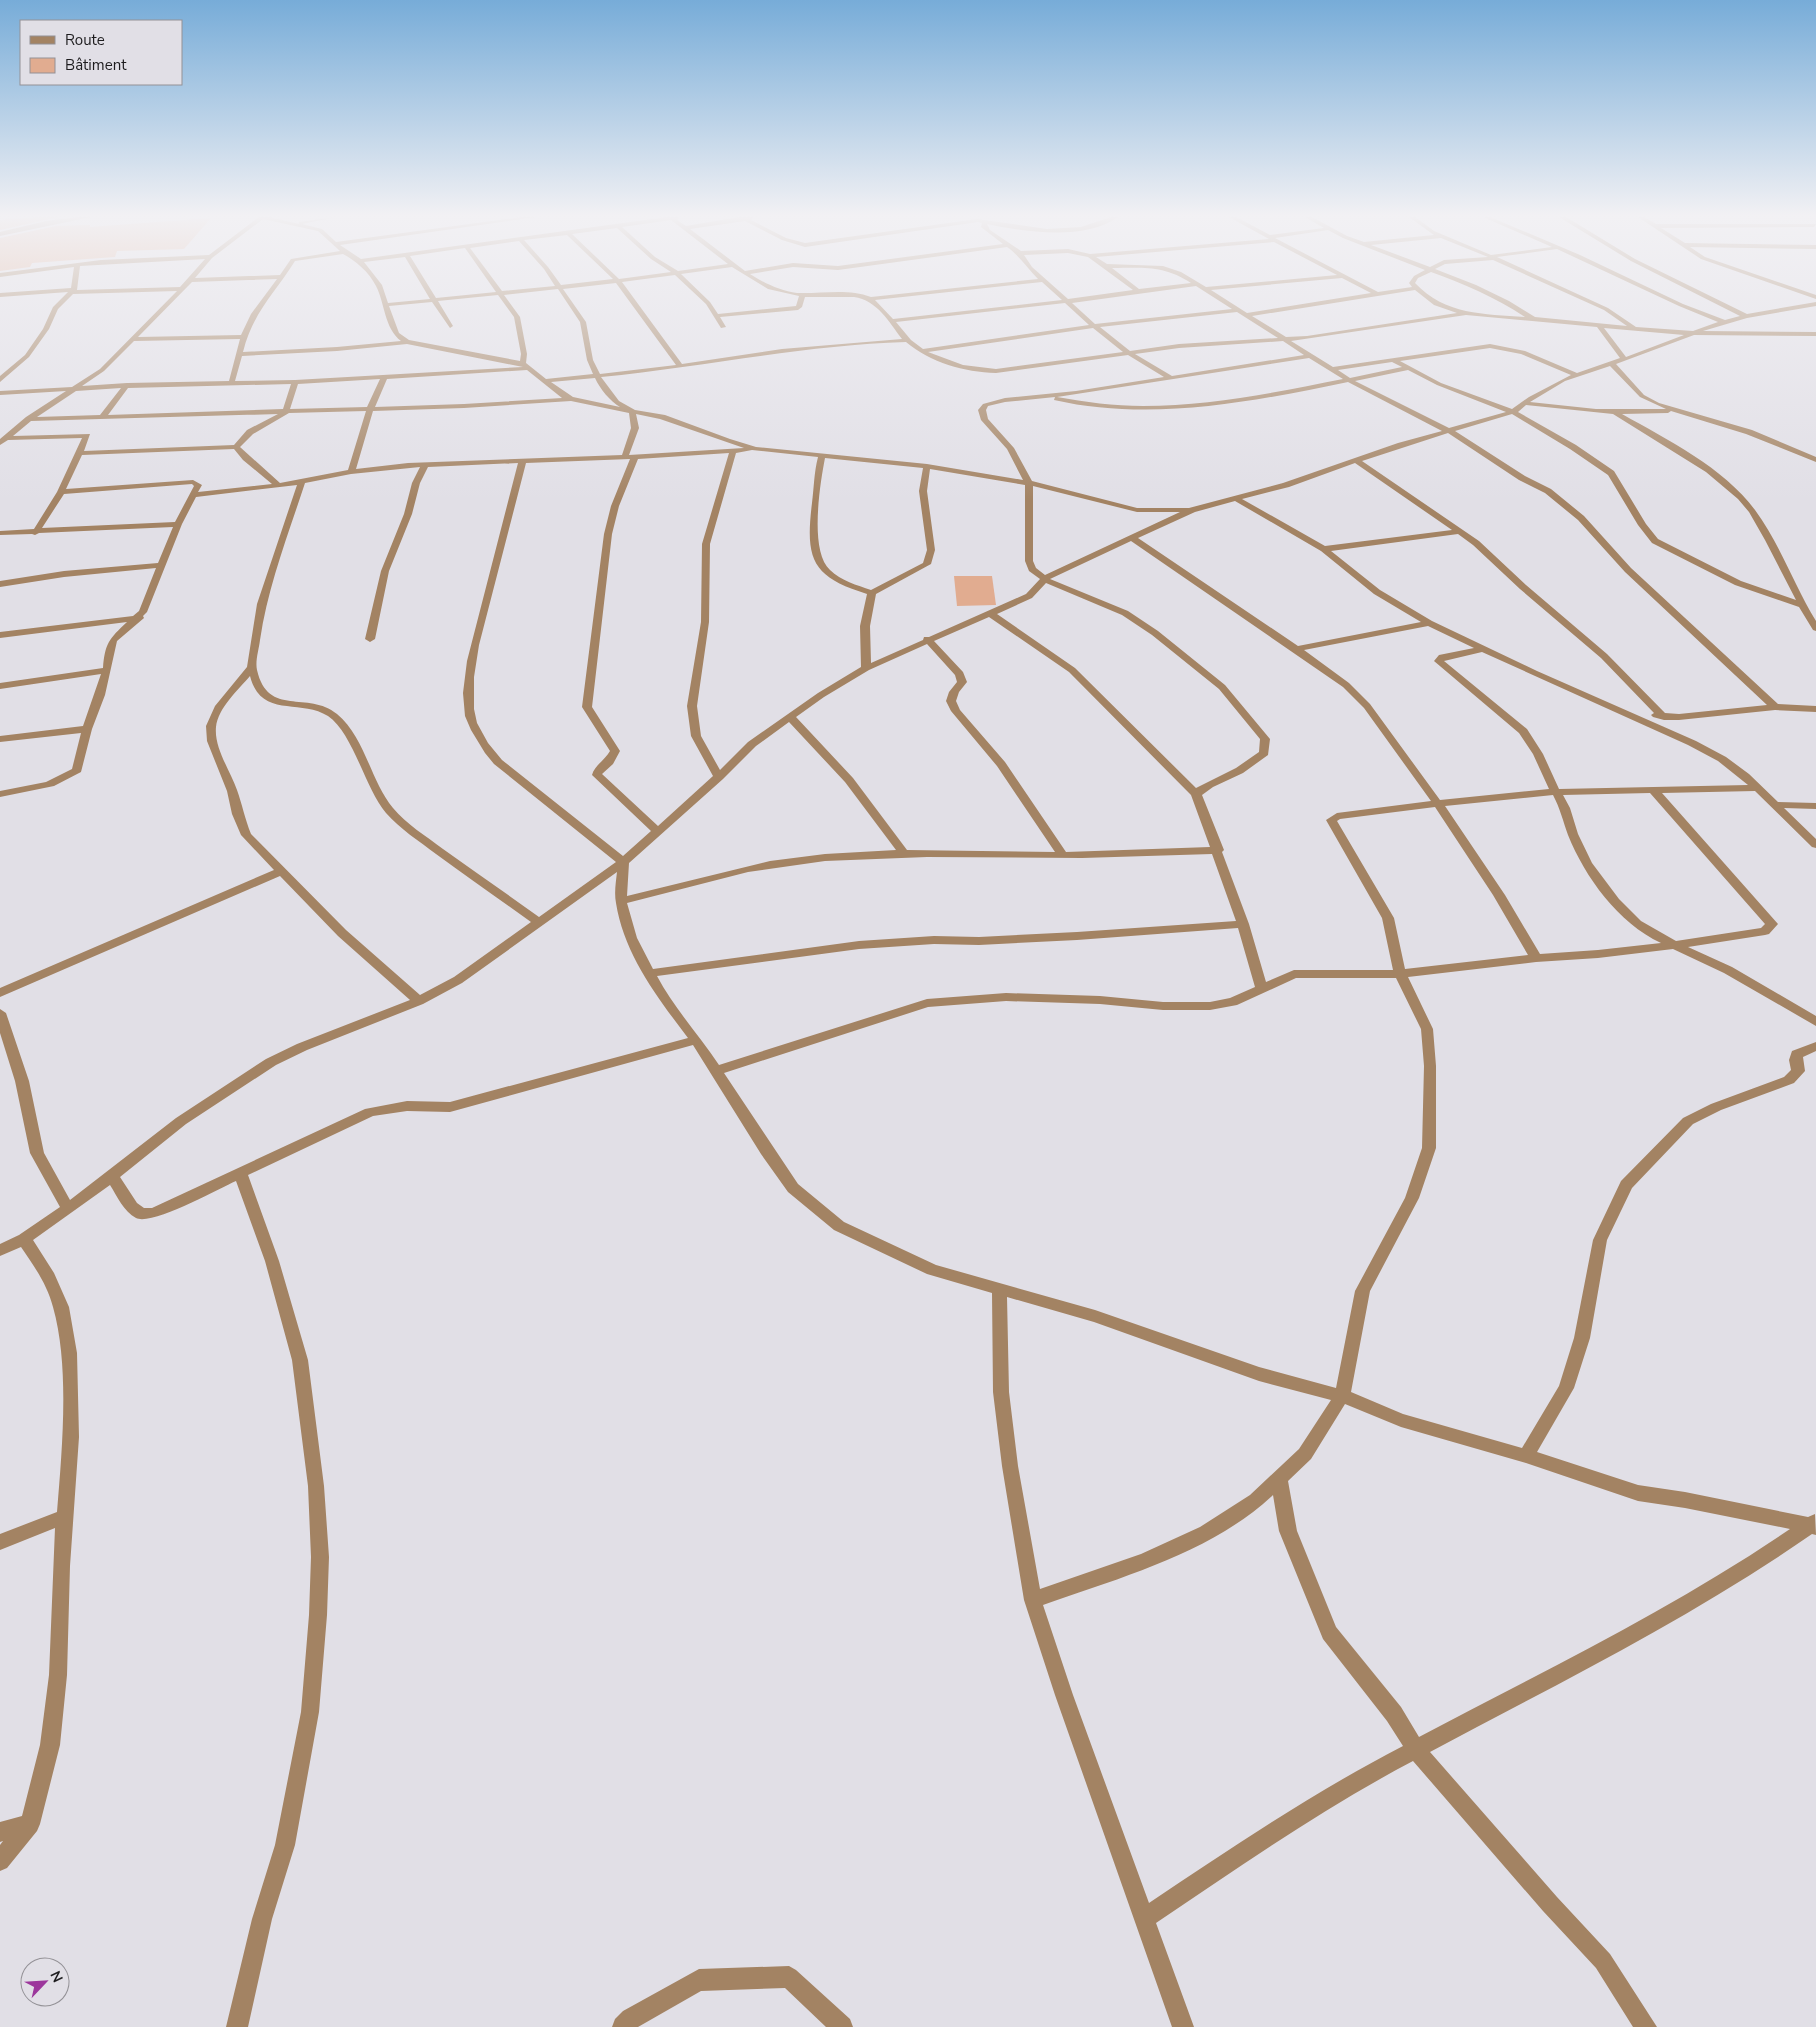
<svg xmlns="http://www.w3.org/2000/svg" width="1816" height="2027" font-family="'Nunito Sans',sans-serif">
<style>
.building{fill:#e1ac90}
.lines{fill:none;stroke-linecap:round;stroke-linejoin:round}
.minor{fill:#a38363;fill-rule:evenodd}
</style>
<rect width="100%" height="100%" fill="#e1dfe6"/>
<!-- building -->
<g class="building">
<path d="M 37,217 L 59,217 L 0,230 L 0,220 Z"/>
<path d="M 211,218 L 184,249 L 117,251 L 115,257 L 32,263 L 30,267 L 0,271 L 0,238 L 56,226 L 90,225 L 90,227 Z"/>
<path d="M 954,576 L 992,576 L 996,605 L 957,606 Z"/>
</g>
<g class="lines">
<!-- minor -->
<g class="minor">
<path d="M 78,217 L 91,217 L 0,236 L 0,232 L 46,221 Z"/>
<path d="M 259,217 L 269,217 L 299,224 L 299,222 L 336,217 L 302,224 L 322,229 L 336,242 L 522,217 L 536,217 L 340,245 L 361,259 L 667,217 L 679,217 L 677,220 L 686,226 L 739,217 L 753,217 L 751,220 L 786,238 L 805,243 L 977,219 L 1047,229 L 1081,227 L 1111,217 L 1118,217 C 1085,241 1025,232 987,224 L 990,230 L 1021,251 L 1068,249 L 1090,254 L 1269,239 L 1229,217 L 1236,217 L 1270,235 L 1324,228 L 1305,217 L 1312,217 L 1347,236 L 1364,242 L 1434,235 L 1409,217 L 1415,217 L 1434,231 L 1491,255 L 1552,247 L 1483,217 L 1490,217 L 1580,255 L 1683,304 L 1725,320 L 1740,316 L 1631,261 L 1559,217 L 1566,217 L 1635,259 L 1747,314 L 1816,302 L 1816,306 L 1747,318 L 1703,331 L 1816,332 L 1816,336 L 1694,335 L 1616,364 L 1644,395 L 1659,403 L 1752,430 L 1816,457 L 1816,462 L 1746,434 L 1671,411 L 1668,413 L 1622,414 C 1668,440 1723,467 1755,510 C 1780,544 1794,585 1816,621 L 1816,631 L 1813,630 L 1799,607 L 1735,585 L 1652,543 L 1638,525 L 1608,475 L 1570,449 L 1512,414 L 1455,431 L 1525,476 L 1551,489 L 1584,516 L 1631,568 L 1778,704 L 1816,706 L 1816,712 L 1775,710 L 1679,720 L 1664,720 L 1653,717 L 1651,715 L 1654,713 L 1601,658 L 1520,589 L 1473,545 L 1458,534 L 1331,551 L 1380,590 L 1432,621 L 1537,671 L 1696,741 L 1726,757 L 1749,774 L 1778,802 L 1816,803 L 1816,809 L 1784,808 L 1816,839 L 1816,848 L 1812,847 L 1755,791 L 1662,793 L 1778,924 L 1769,934 L 1765,935 L 1688,947 L 1732,967 L 1816,1016 L 1816,1026 L 1724,973 L 1673,949 L 1598,958 L 1536,962 L 1408,977 L 1433,1029 L 1436,1066 L 1436,1148 L 1419,1198 L 1370,1291 L 1351,1392 L 1403,1414 L 1522,1448 L 1559,1386 L 1574,1338 L 1593,1240 L 1621,1181 L 1683,1118 L 1711,1104 L 1784,1077 L 1791,1070 L 1789,1060 L 1792,1051 L 1816,1042 L 1816,1051 L 1803,1057 L 1805,1071 L 1794,1083 L 1721,1110 L 1693,1124 L 1632,1188 L 1607,1240 L 1590,1338 L 1574,1388 L 1537,1452 L 1638,1485 L 1685,1492 L 1808,1517 L 1815,1514 L 1816,1535 L 1812,1534 C 1691,1618 1559,1683 1430,1752 L 1557,1897 L 1610,1954 L 1657,2027 L 1633,2027 L 1596,1968 L 1543,1911 L 1413,1761 C 1324,1808 1240,1866 1156,1923 L 1194,2027 L 1172,2027 L 1055,1695 L 1024,1600 L 1002,1466 L 993,1392 L 992,1293 L 927,1274 L 834,1230 L 788,1192 L 761,1154 L 693,1045 L 450,1112 L 407,1111 L 373,1116 L 248,1175 L 279,1261 L 308,1360 L 324,1486 L 329,1557 L 327,1615 L 319,1712 L 295,1845 L 272,1919 L 248,2027 L 226,2027 L 252,1919 L 275,1845 L 301,1712 L 309,1615 L 311,1557 L 308,1486 L 292,1360 L 265,1261 L 236,1181 C 218,1189 152,1226 136,1218 C 124,1212 117,1196 110,1185 L 33,1240 L 54,1273 L 69,1307 L 77,1353 L 79,1437 L 70,1566 L 67,1675 L 60,1745 L 40,1824 L 37,1831 L 7,1868 L 0,1871 L 0,1845 L 3,1841 L 0,1842 L 0,1822 L 22,1816 L 40,1745 L 49,1675 L 55,1528 L 0,1550 L 0,1534 L 57,1512 C 62,1450 70,1367 53,1307 C 47,1284 34,1266 21,1247 L 0,1256 L 0,1244 L 19,1235 L 60,1207 L 30,1153 L 15,1081 L 0,1033 L 0,1009 L 6,1013 L 29,1081 L 44,1153 L 70,1200 L 176,1118 L 266,1059 L 297,1044 L 410,1000 L 338,936 L 280,876 L 0,997 L 0,988 L 274,870 L 241,835 L 232,814 L 227,791 L 207,741 L 206,726 L 215,706 L 247,667 L 257,604 L 297,485 L 196,497 L 182,524 L 147,612 L 143,616 L 144,618 L 117,641 L 105,695 L 92,729 L 81,772 L 54,786 L 0,797 L 0,791 L 46,782 L 72,769 L 81,733 L 0,742 L 0,736 L 83,726 L 101,674 L 0,689 L 0,683 L 103,668 C 105,643 109,639 127,622 L 0,638 L 0,632 L 133,616 L 139,611 L 156,568 L 64,577 L 0,587 L 0,581 L 64,571 L 158,563 L 173,527 L 39,533 L 35,535 L 32,534 L 0,535 L 0,531 L 34,529 L 57,492 L 82,438 L 8,440 L 0,445 L 0,439 L 26,417 L 66,391 L 0,395 L 0,391 L 72,387 L 100,369 L 177,291 L 73,294 L 58,309 L 49,329 L 29,357 L 0,382 L 0,376 L 25,355 L 43,329 L 53,307 L 68,292 L 0,297 L 0,293 L 71,288 L 74,267 L 0,277 L 0,273 L 101,260 L 209,255 ZM 263,219 L 318,231 L 340,251 L 291,259 L 280,275 L 195,278 L 212,258 ZM 671,220 L 728,264 L 678,271 L 655,257 L 622,227 ZM 745,221 L 782,240 L 805,247 L 978,222 L 982,223 L 981,227 L 1003,244 L 838,266 L 793,263 L 745,271 L 690,229 ZM 617,228 L 651,259 L 671,272 L 619,279 L 572,234 ZM 1328,230 L 1343,238 L 1425,270 L 1414,276 L 1409,283 L 1412,287 L 1378,292 L 1275,238 ZM 567,235 L 613,279 L 561,285 L 548,267 L 524,240 ZM 1441,238 L 1488,257 L 1444,260 L 1430,267 L 1371,245 ZM 519,241 L 544,269 L 555,286 L 502,291 L 470,248 ZM 1274,242 L 1337,275 L 1206,287 L 1181,272 L 1163,266 L 1107,264 L 1096,257 ZM 1007,247 C 1020,256 1027,268 1038,279 L 871,297 C 848,288 821,294 797,293 C 780,291 764,283 750,274 L 793,267 L 838,270 ZM 465,248 L 496,292 L 436,298 L 410,256 ZM 1557,249 L 1679,306 L 1718,322 L 1693,331 L 1636,327 L 1608,308 L 1497,257 ZM 1068,253 L 1088,257 L 1133,290 L 1068,299 L 1032,267 L 1024,255 ZM 343,254 C 356,261 369,272 376,286 C 385,303 384,328 401,341 L 337,347 L 243,352 C 253,312 275,293 295,261 ZM 405,257 L 430,299 L 388,303 L 382,285 L 364,262 ZM 205,259 L 180,287 L 77,290 L 80,266 ZM 1493,260 L 1604,310 L 1627,326 L 1535,317 L 1509,301 L 1476,285 L 1435,269 L 1445,264 ZM 732,267 L 768,289 L 799,296 L 796,306 L 718,314 L 710,302 L 681,274 ZM 1112,268 C 1144,268 1163,265 1191,283 L 1139,289 ZM 1431,272 C 1464,284 1495,297 1525,317 C 1484,314 1445,315 1415,283 L 1418,278 ZM 675,275 L 706,304 L 721,328 L 726,327 L 720,317 L 798,310 L 802,307 L 805,297 L 854,297 C 877,300 889,322 902,339 L 782,349 L 682,364 L 622,282 ZM 1342,278 L 1371,293 L 1247,313 L 1211,290 ZM 277,279 L 251,314 L 241,335 L 138,337 L 192,282 ZM 1042,282 L 1062,300 L 893,319 L 875,300 ZM 616,283 L 676,365 L 600,374 L 593,360 L 586,322 L 563,289 ZM 1196,286 L 1232,309 L 1095,324 L 1072,303 ZM 558,289 L 580,322 L 587,360 L 593,374 L 546,379 L 526,363 L 527,354 L 520,317 L 504,295 ZM 1415,290 L 1434,305 L 1457,313 L 1307,336 L 1286,337 L 1252,316 ZM 498,295 L 514,317 L 521,354 L 520,361 L 409,340 L 399,333 L 389,306 L 432,302 L 450,328 L 453,326 L 438,301 ZM 1065,303 L 1089,325 L 923,349 L 911,340 L 896,322 ZM 1237,312 L 1278,338 L 1179,344 L 1130,351 L 1100,327 ZM 1466,315 L 1597,327 L 1620,358 L 1577,373 L 1525,351 L 1490,344 L 1333,367 L 1291,341 ZM 1093,328 L 1123,352 L 996,369 L 963,365 L 928,352 ZM 1604,328 L 1684,335 L 1626,357 ZM 240,339 L 229,381 L 127,383 L 82,386 L 104,371 L 134,341 ZM 1283,341 L 1304,355 L 1172,376 L 1135,354 L 1179,348 ZM 906,342 C 931,363 964,372 996,373 L 1128,355 L 1164,377 L 1076,391 L 1005,398 L 983,404 L 978,410 L 981,420 L 1007,449 L 1023,480 L 927,464 L 756,447 L 730,439 L 665,415 L 635,410 L 619,401 L 601,377 C 703,367 804,345 906,342 ZM 407,344 L 523,367 L 295,380 L 235,381 L 242,356 L 337,351 ZM 1490,348 L 1521,354 L 1571,375 L 1529,397 L 1512,409 L 1441,383 L 1400,361 ZM 1309,358 L 1343,379 C 1278,392 1211,406 1143,406 C 1114,406 1085,402 1057,397 ZM 1392,362 L 1402,367 L 1350,378 L 1338,370 ZM 1610,366 L 1640,397 L 1666,409 L 1596,409 L 1530,402 L 1565,381 ZM 527,370 L 562,398 L 464,404 L 375,407 L 387,379 ZM 1408,370 L 1437,385 L 1506,412 L 1449,428 L 1355,381 ZM 595,378 C 600,389 610,401 620,407 L 573,397 L 551,382 ZM 380,379 L 367,407 L 290,409 L 298,384 ZM 1348,382 L 1442,431 L 1398,443 L 1283,483 L 1189,508 L 1137,508 L 1032,481 L 1014,448 L 988,419 L 986,410 L 988,406 L 1005,402 L 1055,397 L 1054,400 C 1151,422 1251,402 1348,382 ZM 291,384 L 283,409 L 108,415 L 128,388 ZM 121,388 L 100,415 L 37,417 L 76,391 ZM 571,401 L 629,413 L 631,428 L 622,455 L 408,463 L 356,469 L 373,411 L 464,408 ZM 1526,405 L 1613,414 L 1706,472 L 1738,499 L 1749,512 L 1765,540 L 1796,600 L 1741,581 L 1658,539 L 1646,524 L 1614,471 L 1576,445 L 1518,412 ZM 366,411 L 348,470 L 280,483 L 240,447 L 253,434 L 289,413 ZM 278,414 L 247,430 L 234,445 L 84,451 L 90,434 L 13,436 L 31,421 ZM 636,414 L 660,419 L 744,448 L 629,455 L 639,428 ZM 1448,433 L 1519,480 L 1545,493 L 1578,520 L 1625,572 L 1767,705 L 1679,714 L 1665,713 L 1607,654 L 1526,585 L 1479,541 L 1362,461 ZM 234,449 L 243,460 L 272,484 L 198,492 L 202,485 L 193,480 L 66,489 L 82,455 ZM 752,450 L 818,457 C 814,472 814,488 812,503 C 805,560 812,577 867,594 L 860,626 L 861,667 L 818,693 L 748,742 L 720,770 L 701,736 L 697,706 L 709,622 L 710,544 L 736,453 ZM 729,453 L 702,544 L 701,622 L 687,706 L 691,736 L 713,776 L 658,826 L 602,774 L 613,764 L 620,751 L 592,707 L 612,534 L 619,506 L 638,459 ZM 825,458 L 923,468 L 919,491 L 927,550 L 923,563 L 871,590 C 857,585 841,581 830,570 C 809,551 820,484 825,458 ZM 630,459 L 611,506 L 604,534 L 582,707 L 610,751 C 605,760 594,766 592,775 L 651,831 L 623,856 L 502,760 L 488,743 L 477,723 L 474,709 L 474,677 L 479,645 L 526,463 ZM 518,463 L 467,661 L 463,693 L 465,716 L 471,730 L 485,753 L 494,764 L 616,862 L 539,917 C 507,894 475,872 443,849 C 426,836 406,824 393,808 C 370,780 365,737 337,714 C 308,690 268,718 257,670 C 255,661 259,649 260,640 C 268,586 288,535 305,483 L 351,474 L 420,467 L 412,483 L 404,514 L 381,571 L 365,639 L 370,642 L 375,639 L 389,571 L 412,514 L 420,483 L 428,467 ZM 1355,463 L 1452,530 L 1325,546 L 1242,499 L 1289,487 ZM 930,469 L 1025,485 L 1025,561 L 1029,571 L 1040,579 L 1026,594 L 929,637 L 924,637 L 923,640 L 871,663 L 870,626 L 876,594 L 931,564 L 935,550 L 927,491 ZM 192,484 L 194,486 L 175,522 L 42,528 L 64,494 ZM 1033,486 L 1137,512 L 1180,512 L 1045,575 L 1036,568 L 1033,561 ZM 1235,501 L 1321,551 L 1374,594 L 1421,622 L 1298,646 L 1138,538 L 1195,512 ZM 1131,541 L 1343,687 L 1364,708 L 1431,801 L 1337,813 L 1326,820 L 1382,918 L 1393,970 L 1294,970 L 1266,982 L 1249,924 L 1222,852 L 1224,850 L 1202,795 L 1213,787 L 1243,773 L 1268,755 L 1270,739 L 1225,685 L 1158,631 L 1128,611 L 1050,579 ZM 1046,583 L 1122,615 L 1152,635 L 1219,689 L 1260,739 L 1259,752 L 1236,768 L 1196,788 L 1075,668 L 997,614 L 1032,598 ZM 989,617 L 1069,672 L 1191,795 L 1210,847 L 1066,852 L 1005,762 L 960,710 L 956,701 L 959,692 L 967,682 L 963,672 L 934,641 ZM 1428,626 L 1474,648 L 1439,655 L 1434,661 L 1519,733 L 1533,754 L 1549,789 L 1440,800 L 1370,704 L 1349,683 L 1304,650 ZM 927,644 L 955,675 L 957,682 L 949,692 L 946,701 L 951,711 L 997,766 L 1055,852 L 907,850 L 853,778 L 796,717 L 824,697 L 869,670 ZM 1482,652 L 1688,745 L 1718,761 L 1748,785 L 1559,789 L 1543,754 L 1527,729 L 1444,661 ZM 250,676 C 261,719 300,698 328,716 C 353,733 365,788 386,813 C 400,829 419,841 436,854 C 467,877 499,899 531,922 L 454,977 L 420,995 L 346,930 L 251,834 C 245,819 242,804 237,790 C 230,770 214,748 216,727 C 218,708 238,690 250,676 ZM 789,722 L 845,782 L 896,850 L 825,854 L 770,861 L 627,896 L 629,863 L 723,779 L 756,746 ZM 1650,793 L 1765,924 L 1761,928 L 1676,941 L 1641,921 L 1619,899 L 1592,863 L 1578,834 L 1570,808 L 1563,795 ZM 1553,795 C 1560,808 1563,821 1568,835 C 1585,877 1618,923 1661,943 L 1598,950 L 1540,954 L 1505,895 L 1445,806 ZM 1435,807 L 1493,895 L 1528,955 L 1405,969 L 1394,918 L 1337,821 L 1340,819 ZM 1212,854 L 1236,921 L 1077,932 L 979,937 L 934,936 L 859,941 L 653,969 L 637,938 L 627,903 L 748,872 L 825,861 L 927,857 L 1082,858 ZM 617,872 C 616,881 614,893 616,903 C 624,954 657,997 688,1038 L 450,1102 L 407,1101 L 365,1109 L 152,1208 L 144,1208 L 137,1203 L 120,1177 L 186,1124 L 276,1065 L 307,1050 L 423,1004 L 462,983 ZM 1238,928 L 1255,987 L 1230,998 L 1210,1002 L 1163,1002 L 1100,996 L 1006,993 L 927,999 L 719,1065 C 699,1035 674,1008 657,976 L 859,949 L 934,944 L 979,945 L 1077,940 ZM 1296,978 L 1396,978 L 1421,1029 L 1424,1066 L 1422,1148 L 1405,1198 L 1355,1291 L 1336,1388 L 1259,1367 L 1095,1310 L 936,1265 L 844,1222 L 798,1184 L 724,1073 L 928,1007 L 1006,1001 L 1100,1004 L 1163,1010 L 1210,1010 L 1237,1005 ZM 1007,1297 L 1094,1322 L 1259,1381 L 1331,1400 L 1299,1449 L 1250,1495 L 1200,1527 L 1141,1554 L 1040,1589 L 1018,1466 L 1009,1392 ZM 1345,1404 L 1401,1427 L 1526,1463 L 1638,1501 L 1685,1508 L 1790,1529 C 1673,1609 1544,1671 1419,1737 L 1401,1707 L 1336,1627 L 1297,1531 L 1288,1481 L 1311,1459 ZM 1273,1495 L 1279,1531 L 1323,1639 L 1387,1721 L 1403,1746 C 1314,1792 1231,1848 1149,1903 L 1073,1695 L 1043,1605 C 1122,1577 1211,1553 1273,1495 Z"/>
<path d="M 1638,217 L 1644,217 L 1656,224 L 1816,224 L 1814,227 L 1661,228 L 1685,243 L 1816,245 L 1816,249 L 1690,247 L 1705,257 L 1816,295 L 1816,299 L 1701,259 Z"/>
<path d="M 789,1966 L 796,1970 L 850,2019 L 853,2027 L 826,2027 L 785,1988 L 701,1991 L 638,2027 L 612,2027 L 615,2019 L 623,2011 L 699,1969 Z"/>
</g>
</g>
<!-- sky -->
<linearGradient id="sky" x2="0" y2="1"><stop stop-color="#77acd8"/><stop offset="0.43" stop-color="#f2f1f4"/><stop offset="1" stop-color="#f2f1f4" stop-opacity="0"/></linearGradient>
<rect width="1816" height="501" fill="url(#sky)"/>
<!-- legend -->
<rect x="20" y="20" width="162" height="65" fill="#e1dfe6" stroke="#939196"/>
<rect x="30" y="36" width="25" height="8" fill="#a38363" stroke="#939196"/>
<text x="65" y="45" font-size="15" fill="#1d1c1e">Route</text>
<rect x="30" y="58" width="25" height="15" fill="#e1ac90" stroke="#939196"/>
<text x="65" y="70" font-size="15" fill="#1d1c1e">Bâtiment</text>
<!-- north arrow -->
<g transform="translate(45 1982) rotate(65)"><circle r="24" fill="#e1dfe6" stroke="#939196"/>
<path d="M0-4L9 19L0 12L-9 19Z" fill="#9c379c"/>
<text y="-8" font-size="14" font-weight="bold" text-anchor="middle" fill="#1d1c1e">N</text>
</g>
</svg>
